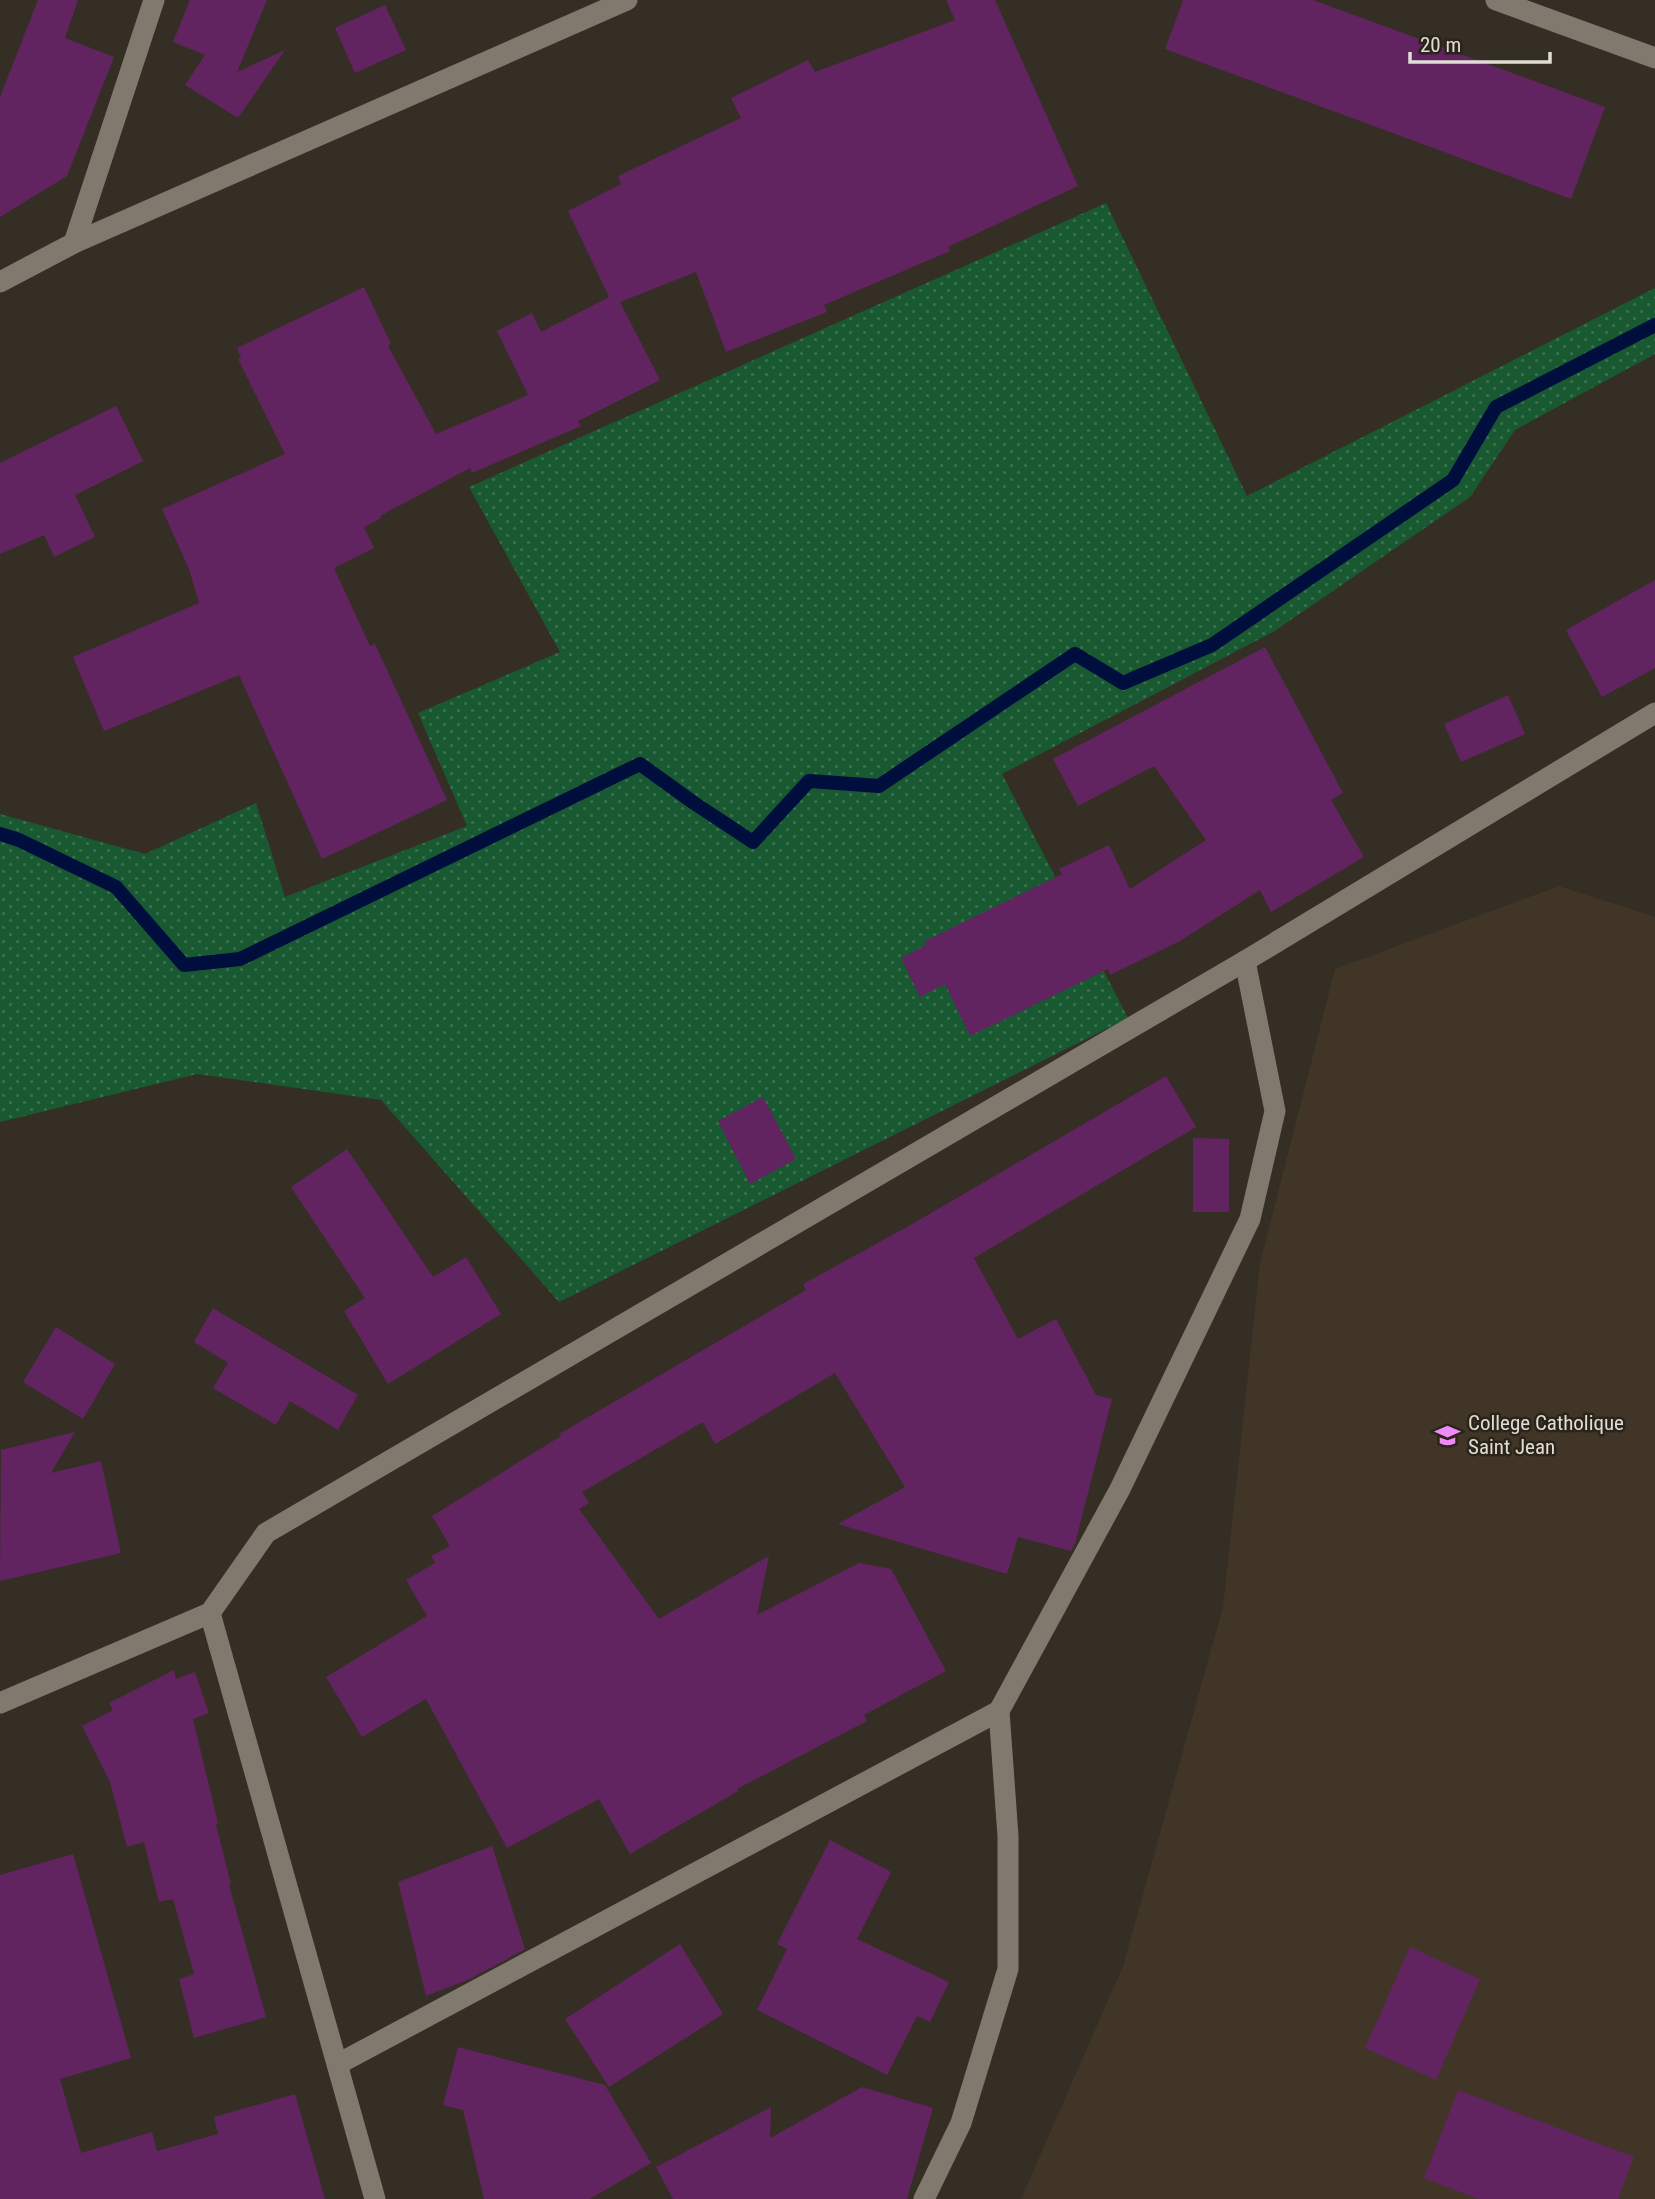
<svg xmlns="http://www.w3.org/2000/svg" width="1655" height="2199" font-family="'Roboto Condensed',sans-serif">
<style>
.built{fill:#403526}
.grass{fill:url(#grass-dots)}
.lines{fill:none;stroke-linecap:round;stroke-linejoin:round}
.stream{stroke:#000e3e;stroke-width:14}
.building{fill:#612461}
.minor{stroke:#82796e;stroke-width:21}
.tertiary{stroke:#82796e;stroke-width:21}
.labels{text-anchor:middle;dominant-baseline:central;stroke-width:5;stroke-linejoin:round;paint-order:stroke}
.poi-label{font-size:21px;fill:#e0dcd6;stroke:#2b241a;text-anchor:start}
</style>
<defs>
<pattern id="grass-dots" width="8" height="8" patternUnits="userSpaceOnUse" patternTransform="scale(1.75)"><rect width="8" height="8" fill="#195931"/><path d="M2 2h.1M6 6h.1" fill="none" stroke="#3a704e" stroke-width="1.8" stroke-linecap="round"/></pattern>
</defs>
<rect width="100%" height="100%" fill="#352e24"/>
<!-- built -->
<path class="built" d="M 1559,886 L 1655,917 L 1655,2199 L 1021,2199 L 1123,1966 L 1223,1607 L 1260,1263 L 1335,969 Z"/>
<!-- grass -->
<path class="grass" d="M 1106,203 L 1247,496 L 1655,288 L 1655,354 L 1515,430 L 1470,497 L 1273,632 L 1002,774 L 1128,1018 L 559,1302 L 381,1100 L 197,1074 L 0,1122 L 0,814 L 145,854 L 256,803 L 285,897 L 467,826 L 418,713 L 560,652 L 469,487 Z"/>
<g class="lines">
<!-- stream -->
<path class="stream" d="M 0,834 L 19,840 L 116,887 L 184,965 L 240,959 L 640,764 L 694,803 L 753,842 L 809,781 L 879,786 L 1075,654 L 1123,683 L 1212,645 L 1453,480 L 1496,407 L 1655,325"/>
</g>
<!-- building -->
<g class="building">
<path d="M 38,0 L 78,0 L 65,38 L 114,57 L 67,176 L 0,217 L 0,97 Z"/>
<path d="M 190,0 L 267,0 L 237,72 L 285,50 L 238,118 L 185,85 L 205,55 L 173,42 Z"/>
<path d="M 946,0 L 995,0 L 1078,186 L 948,247 L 950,251 L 824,305 L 827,312 L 726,352 L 696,272 L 620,302 L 660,380 L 578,421 L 581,426 L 472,473 L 470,468 L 380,516 L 381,518 L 364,527 L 374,548 L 334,568 L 370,646 L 375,644 L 447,800 L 322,859 L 239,675 L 104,731 L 73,657 L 199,603 L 189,569 L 162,509 L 285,454 L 238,359 L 241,358 L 237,348 L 364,287 L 391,344 L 388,346 L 436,434 L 528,395 L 497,331 L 532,313 L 541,332 L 609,297 L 568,211 L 621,184 L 618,176 L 741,118 L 731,98 L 808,60 L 815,72 L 955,20 Z"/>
<path d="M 1183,0 L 1313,0 L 1605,107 L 1571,199 L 1165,49 Z"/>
<path d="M 385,5 L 406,50 L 355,73 L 335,28 Z"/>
<path d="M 116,406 L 143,461 L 75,495 L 95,537 L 54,557 L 44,535 L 0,554 L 0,463 Z"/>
<path d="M 1655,580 L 1655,668 L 1602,697 L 1566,630 Z"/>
<path d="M 1265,647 L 1343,793 L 1331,800 L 1364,857 L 1271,912 L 1260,890 L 1180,941 L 1110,975 L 1108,969 L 970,1036 L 945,984 L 920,997 L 901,958 L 926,945 L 925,941 L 1062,874 L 1059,869 L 1109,845 L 1130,889 L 1206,840 L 1154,766 L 1078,806 L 1053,759 Z"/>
<path d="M 1508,695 L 1525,734 L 1461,762 L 1444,724 Z"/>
<path d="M 1166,1076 L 1196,1127 L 974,1258 L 1018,1339 L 1056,1319 L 1096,1395 L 1112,1399 L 1075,1544 L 1071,1551 L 1018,1537 L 1007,1574 L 838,1524 L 905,1487 L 835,1373 L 715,1444 L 703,1422 L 582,1492 L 589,1503 L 579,1509 L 659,1619 L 769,1556 L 757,1615 L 859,1563 L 891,1569 L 946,1671 L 864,1715 L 867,1721 L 737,1789 L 738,1791 L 630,1854 L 599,1799 L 507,1848 L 426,1699 L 362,1737 L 326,1677 L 427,1616 L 406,1580 L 435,1563 L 431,1556 L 450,1546 L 432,1516 L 561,1436 L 559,1434 L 806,1290 L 803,1284 L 914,1223 Z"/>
<path d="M 763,1097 L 796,1159 L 750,1184 L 718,1121 Z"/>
<path d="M 1193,1138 L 1229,1139 L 1229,1212 L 1193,1212 Z"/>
<path d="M 347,1149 L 433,1277 L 466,1257 L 501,1314 L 388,1384 L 344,1311 L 365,1298 L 291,1187 Z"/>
<path d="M 213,1308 L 358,1395 L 338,1430 L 290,1401 L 276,1425 L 213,1388 L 228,1363 L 194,1342 Z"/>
<path d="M 56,1327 L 115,1364 L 83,1419 L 23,1382 Z"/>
<path d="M 75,1432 L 51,1473 L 101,1461 L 121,1553 L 0,1581 L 1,1450 Z"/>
<path d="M 174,1670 L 176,1679 L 195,1672 L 209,1713 L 193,1719 L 218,1823 L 216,1824 L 231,1884 L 229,1885 L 266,2017 L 194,2038 L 179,1979 L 194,1974 L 173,1899 L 159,1902 L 144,1842 L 127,1847 L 110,1782 L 82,1726 L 113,1710 L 109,1703 Z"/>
<path d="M 830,1840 L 891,1872 L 857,1939 L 949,1982 L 930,2022 L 917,2016 L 887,2075 L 757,2010 L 787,1949 L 777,1944 Z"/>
<path d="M 492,1846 L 525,1949 L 470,1979 L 426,1996 L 398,1882 Z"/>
<path d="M 73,1854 L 131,2058 L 60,2079 L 81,2153 L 152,2132 L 157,2151 L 218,2134 L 214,2117 L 295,2094 L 325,2199 L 0,2199 L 0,1875 Z"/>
<path d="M 680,1944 L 723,2014 L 609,2087 L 565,2019 Z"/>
<path d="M 1410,1947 L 1480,1979 L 1436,2080 L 1365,2048 Z"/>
<path d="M 458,2047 L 605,2085 L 651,2163 L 590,2199 L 484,2199 L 463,2110 L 443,2105 Z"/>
<path d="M 862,2087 L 933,2108 L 907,2199 L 673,2199 L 656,2167 L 771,2107 L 770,2138 Z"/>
<path d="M 1458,2090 L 1634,2157 L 1618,2199 L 1478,2199 L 1424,2178 Z"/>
</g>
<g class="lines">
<!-- minor -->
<g class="minor">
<path d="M 74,243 L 154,0"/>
<path d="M 210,1613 L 375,2199"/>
<path d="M 0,1703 L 210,1613 L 266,1533 L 1245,961 L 1655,713"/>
<path d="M 338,2064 L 999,1711"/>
<path d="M 924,2199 L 961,2123 L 1008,1969 L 1008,1836 L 999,1711 L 1120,1489 L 1250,1219 L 1275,1111 L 1245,961"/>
</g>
<!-- tertiary -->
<g class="tertiary">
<path d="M 1496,0 L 1655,58"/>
<path d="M 0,282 L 74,243 L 627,0"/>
</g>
</g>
<!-- icons -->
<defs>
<symbol id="school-bare" viewBox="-9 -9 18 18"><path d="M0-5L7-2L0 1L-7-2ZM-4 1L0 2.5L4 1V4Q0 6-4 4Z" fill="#ef8bf6" stroke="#2b241a" stroke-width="2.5" paint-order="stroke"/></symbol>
</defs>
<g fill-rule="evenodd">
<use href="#school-bare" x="1430" y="1418" width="35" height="35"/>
</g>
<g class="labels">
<!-- poi labels -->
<g class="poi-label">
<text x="1468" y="1423">College Catholique<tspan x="1468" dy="24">Saint Jean</tspan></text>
</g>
</g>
<!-- scale -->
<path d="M1410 52v10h140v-10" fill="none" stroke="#e0dcd6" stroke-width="3.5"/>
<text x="1420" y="52" font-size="21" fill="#e0dcd6" stroke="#2b241a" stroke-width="5" paint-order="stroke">20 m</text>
</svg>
